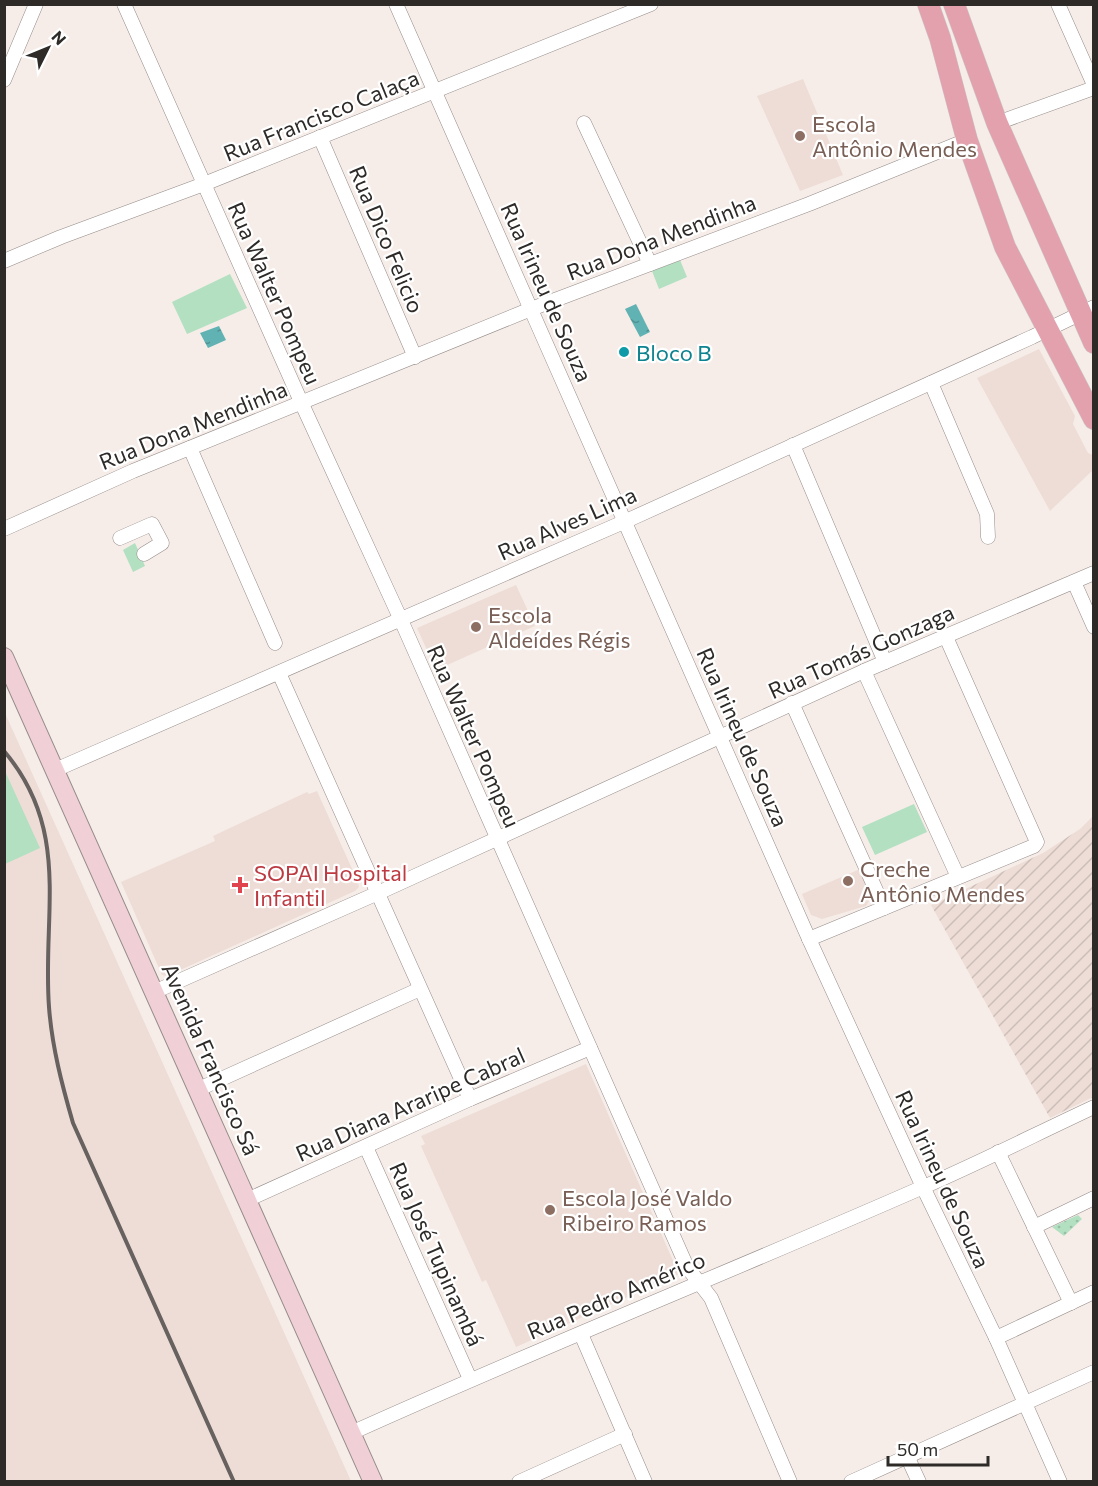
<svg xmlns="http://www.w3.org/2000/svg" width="1098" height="1486" font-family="Commissioner,sans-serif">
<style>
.built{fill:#eeddd6}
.industrial{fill:url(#industrial-furrows)}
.green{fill:#b2e0c1}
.garden{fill:url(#garden-dots)}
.water{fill:url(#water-ripples)}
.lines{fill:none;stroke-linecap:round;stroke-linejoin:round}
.street-casing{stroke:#958c89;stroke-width:15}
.secondary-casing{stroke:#958c89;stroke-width:20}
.primary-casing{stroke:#cdcccb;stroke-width:22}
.street{stroke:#fff;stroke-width:14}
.secondary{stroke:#f0d0d6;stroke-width:18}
.primary{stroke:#e2a1ad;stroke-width:21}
.rail{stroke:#67625f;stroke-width:4}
.education-dot{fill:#8d6e63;stroke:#fff;stroke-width:2}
.culture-dot{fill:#0f9aa8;stroke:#fff;stroke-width:2}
.health-dot{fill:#e0444e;stroke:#fff;stroke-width:2}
.labels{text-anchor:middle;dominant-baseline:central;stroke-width:4.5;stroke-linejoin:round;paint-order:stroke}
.street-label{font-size:22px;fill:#2d2a28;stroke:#fff}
.education-label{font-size:22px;fill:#785e54;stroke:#fff;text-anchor:start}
.culture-label{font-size:22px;fill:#0d838f;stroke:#fff;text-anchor:start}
.health-label{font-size:22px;fill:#be3a42;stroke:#fff;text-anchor:start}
</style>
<defs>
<pattern id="industrial-furrows" width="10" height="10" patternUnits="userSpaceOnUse" patternTransform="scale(1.5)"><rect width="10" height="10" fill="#eeddd6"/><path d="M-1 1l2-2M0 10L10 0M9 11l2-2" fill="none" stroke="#ccbeb8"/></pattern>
<pattern id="garden-dots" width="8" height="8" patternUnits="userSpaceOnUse" patternTransform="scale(1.5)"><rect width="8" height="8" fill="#b2e0c1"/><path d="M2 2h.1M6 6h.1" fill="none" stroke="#99c0a6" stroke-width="1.8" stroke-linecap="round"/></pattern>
<pattern id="water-ripples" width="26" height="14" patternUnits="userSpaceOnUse" patternTransform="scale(1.5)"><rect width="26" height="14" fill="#61b2b3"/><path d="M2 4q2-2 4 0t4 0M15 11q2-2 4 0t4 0" fill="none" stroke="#509192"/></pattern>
</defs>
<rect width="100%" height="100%" fill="#f6ede9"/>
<!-- built -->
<g class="built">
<path d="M 803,79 L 843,175 L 800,191 L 757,96 Z"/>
<path d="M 1039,349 L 1075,416 L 1073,424 L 1088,453 L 1093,455 L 1093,470 L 1050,511 L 977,378 Z"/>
<path d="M 516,585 L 535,626 L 436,670 L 417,628 Z"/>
<path d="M 5,713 L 351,1481 L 5,1481 Z"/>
<path d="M 317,791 L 358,882 L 359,887 L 355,891 L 167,976 L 162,975 L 121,882 L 215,841 L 213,836 L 307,792 L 309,794 Z"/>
<path d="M 860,869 L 872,896 L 866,906 L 822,919 L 811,915 L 802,894 Z"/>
<path d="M 586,1064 L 679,1274 L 516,1347 L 486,1280 L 482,1282 L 421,1146 L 425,1144 L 421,1136 Z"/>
</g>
<!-- industrial -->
<path class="industrial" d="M 1093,816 L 1093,1097 L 1050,1118 L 931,905 L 1043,853 L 1080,829 Z"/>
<!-- green -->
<g class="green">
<path d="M 680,260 L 687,277 L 659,289 L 652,271 Z"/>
<path d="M 230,274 L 247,308 L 187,334 L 172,302 Z"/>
<path d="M 135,543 L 145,566 L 133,572 L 123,550 Z"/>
<path d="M 5,771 L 40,848 L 5,864 L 4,864 Z"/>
<path d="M 914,804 L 927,832 L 875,855 L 862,827 Z"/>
</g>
<!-- garden -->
<path class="garden" d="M 1078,1215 L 1082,1219 L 1064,1236 L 1052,1227 Z"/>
<!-- water -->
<g class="water">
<path d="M 636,304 L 650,332 L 640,337 L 625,309 Z"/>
<path d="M 219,326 L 226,340 L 208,348 L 200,333 Z"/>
</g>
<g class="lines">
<defs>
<g id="street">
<path d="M 124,4 L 302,404 L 401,620 L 687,1267 L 711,1298 L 790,1482"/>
<path d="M 396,4 L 809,939 L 923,1187 L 996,1338 L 1060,1482"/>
<path d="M 1058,4 L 1094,85"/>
<path d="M 4,80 L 36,4"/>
<path d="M 584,123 L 650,264"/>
<path d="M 997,123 L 1094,88"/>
<path d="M 320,137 L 415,357"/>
<path d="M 4,261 L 61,237 L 204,184 L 651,4"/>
<path d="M 931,383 L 987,514 L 988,537"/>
<path d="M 793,445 L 885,662"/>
<path d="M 190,448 L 275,643"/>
<path d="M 4,529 L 133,471 L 531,309 L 809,204 L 967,140"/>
<path d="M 120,538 L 152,524 L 162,543 L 144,554"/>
<path d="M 1074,582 L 1094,627"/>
<path d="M 864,671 L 958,877"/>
<path d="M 279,673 L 470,1099"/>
<path d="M 792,703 L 884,908"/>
<path d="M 55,770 L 626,521 L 1032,337 L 1094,307"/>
<path d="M 809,939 L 1034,846 L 1037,842 L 946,637"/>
<path d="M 154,992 L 378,893 L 864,671 L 1094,573"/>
<path d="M 199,1089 L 420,989"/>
<path d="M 366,1147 L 470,1379"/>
<path d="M 998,1152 L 1071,1303"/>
<path d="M 247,1200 L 470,1099 L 590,1048"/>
<path d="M 1034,1227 L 1094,1198"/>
<path d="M 581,1334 L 645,1482"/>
<path d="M 996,1338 L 1094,1292"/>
<path d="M 351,1433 C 539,1348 732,1271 921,1188 C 979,1163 1036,1134 1094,1107"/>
<path d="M 907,1456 L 919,1482"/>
<path d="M 519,1482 L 625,1434"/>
<path d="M 851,1482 L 1094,1372"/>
</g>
<path id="secondary" d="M 4,657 L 373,1482"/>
<g id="primary">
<path d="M 928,4 L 940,38 L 967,140 L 1005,247 L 1094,419"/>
<path d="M 954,4 L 997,123 L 1094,343"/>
</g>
</defs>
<!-- street casing -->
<use href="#street" class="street-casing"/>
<!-- secondary casing -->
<use href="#secondary" class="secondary-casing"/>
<!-- primary casing -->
<use href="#primary" class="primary-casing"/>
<!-- street -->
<use href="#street" class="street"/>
<!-- secondary -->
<use href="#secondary" class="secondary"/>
<!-- primary -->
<use href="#primary" class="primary"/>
<!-- rail -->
<path class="rail" d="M 4,751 C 72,831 42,914 49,1007 C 52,1047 62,1085 73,1123 L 234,1482"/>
</g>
<!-- markers -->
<g class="education-dot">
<circle cx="800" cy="136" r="6"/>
<circle cx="476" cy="627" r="6"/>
<circle cx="848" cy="881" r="6"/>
<circle cx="550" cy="1210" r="6"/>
</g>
<circle class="culture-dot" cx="624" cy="352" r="6"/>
<path class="health-dot" d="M237 876h6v6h6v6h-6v6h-6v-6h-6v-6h6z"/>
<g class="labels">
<!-- street labels -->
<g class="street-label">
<text transform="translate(321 115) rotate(-22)">Rua Francisco Calaça</text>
<text transform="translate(661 237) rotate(-21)">Rua Dona Mendinha</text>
<text transform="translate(387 239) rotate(67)">Rua Dico Felicio</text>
<text transform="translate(547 292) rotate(66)">Rua Irineu de Souza</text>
<text transform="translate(275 293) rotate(66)">Rua Walter Pompeu</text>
<text transform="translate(193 425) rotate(-22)">Rua Dona Mendinha</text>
<text transform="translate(567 523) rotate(-24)">Rua Alves Lima</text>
<text transform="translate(861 651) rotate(-24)">Rua Tomás Gonzaga</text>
<text transform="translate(474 736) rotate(66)">Rua Walter Pompeu</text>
<text transform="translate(743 737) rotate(66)">Rua Irineu de Souza</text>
<text transform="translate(211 1059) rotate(66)">Avenida Francisco Sá</text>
<text transform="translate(410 1104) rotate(-24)">Rua Diana Araripe Cabral</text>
<text transform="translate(943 1179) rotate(65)">Rua Irineu de Souza</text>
<text transform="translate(437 1254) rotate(66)">Rua José Tupinambá</text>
<text transform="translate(616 1295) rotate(-23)">Rua Pedro Américo</text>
</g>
<!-- education labels -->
<g class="education-label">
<text x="812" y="123">Escola<tspan x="812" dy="25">Antônio Mendes</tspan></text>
<text x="488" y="614">Escola<tspan x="488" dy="25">Aldeídes Régis</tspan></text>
<text x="860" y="868">Creche<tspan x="860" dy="25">Antônio Mendes</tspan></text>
<text x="562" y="1197">Escola José Valdo<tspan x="562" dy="25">Ribeiro Ramos</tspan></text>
</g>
<!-- culture labels -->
<g class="culture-label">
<text x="636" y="352">Bloco B</text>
</g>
<!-- health labels -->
<g class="health-label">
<text x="254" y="872">SOPAI Hospital<tspan x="254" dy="25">Infantil</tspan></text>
</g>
</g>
<!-- border -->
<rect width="1098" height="1486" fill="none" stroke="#2d2a28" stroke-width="12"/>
<!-- north arrow -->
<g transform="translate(48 48) rotate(47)" stroke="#ffffff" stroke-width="4.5" paint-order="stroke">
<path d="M0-4.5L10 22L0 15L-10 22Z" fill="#2d2a28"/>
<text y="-9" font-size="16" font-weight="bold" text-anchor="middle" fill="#2d2a28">N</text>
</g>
<!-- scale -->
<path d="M888 1456v9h100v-9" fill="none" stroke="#2d2a28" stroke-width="3"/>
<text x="897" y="1456" font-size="18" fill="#2d2a28" stroke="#ffffff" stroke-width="4.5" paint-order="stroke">50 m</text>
</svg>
